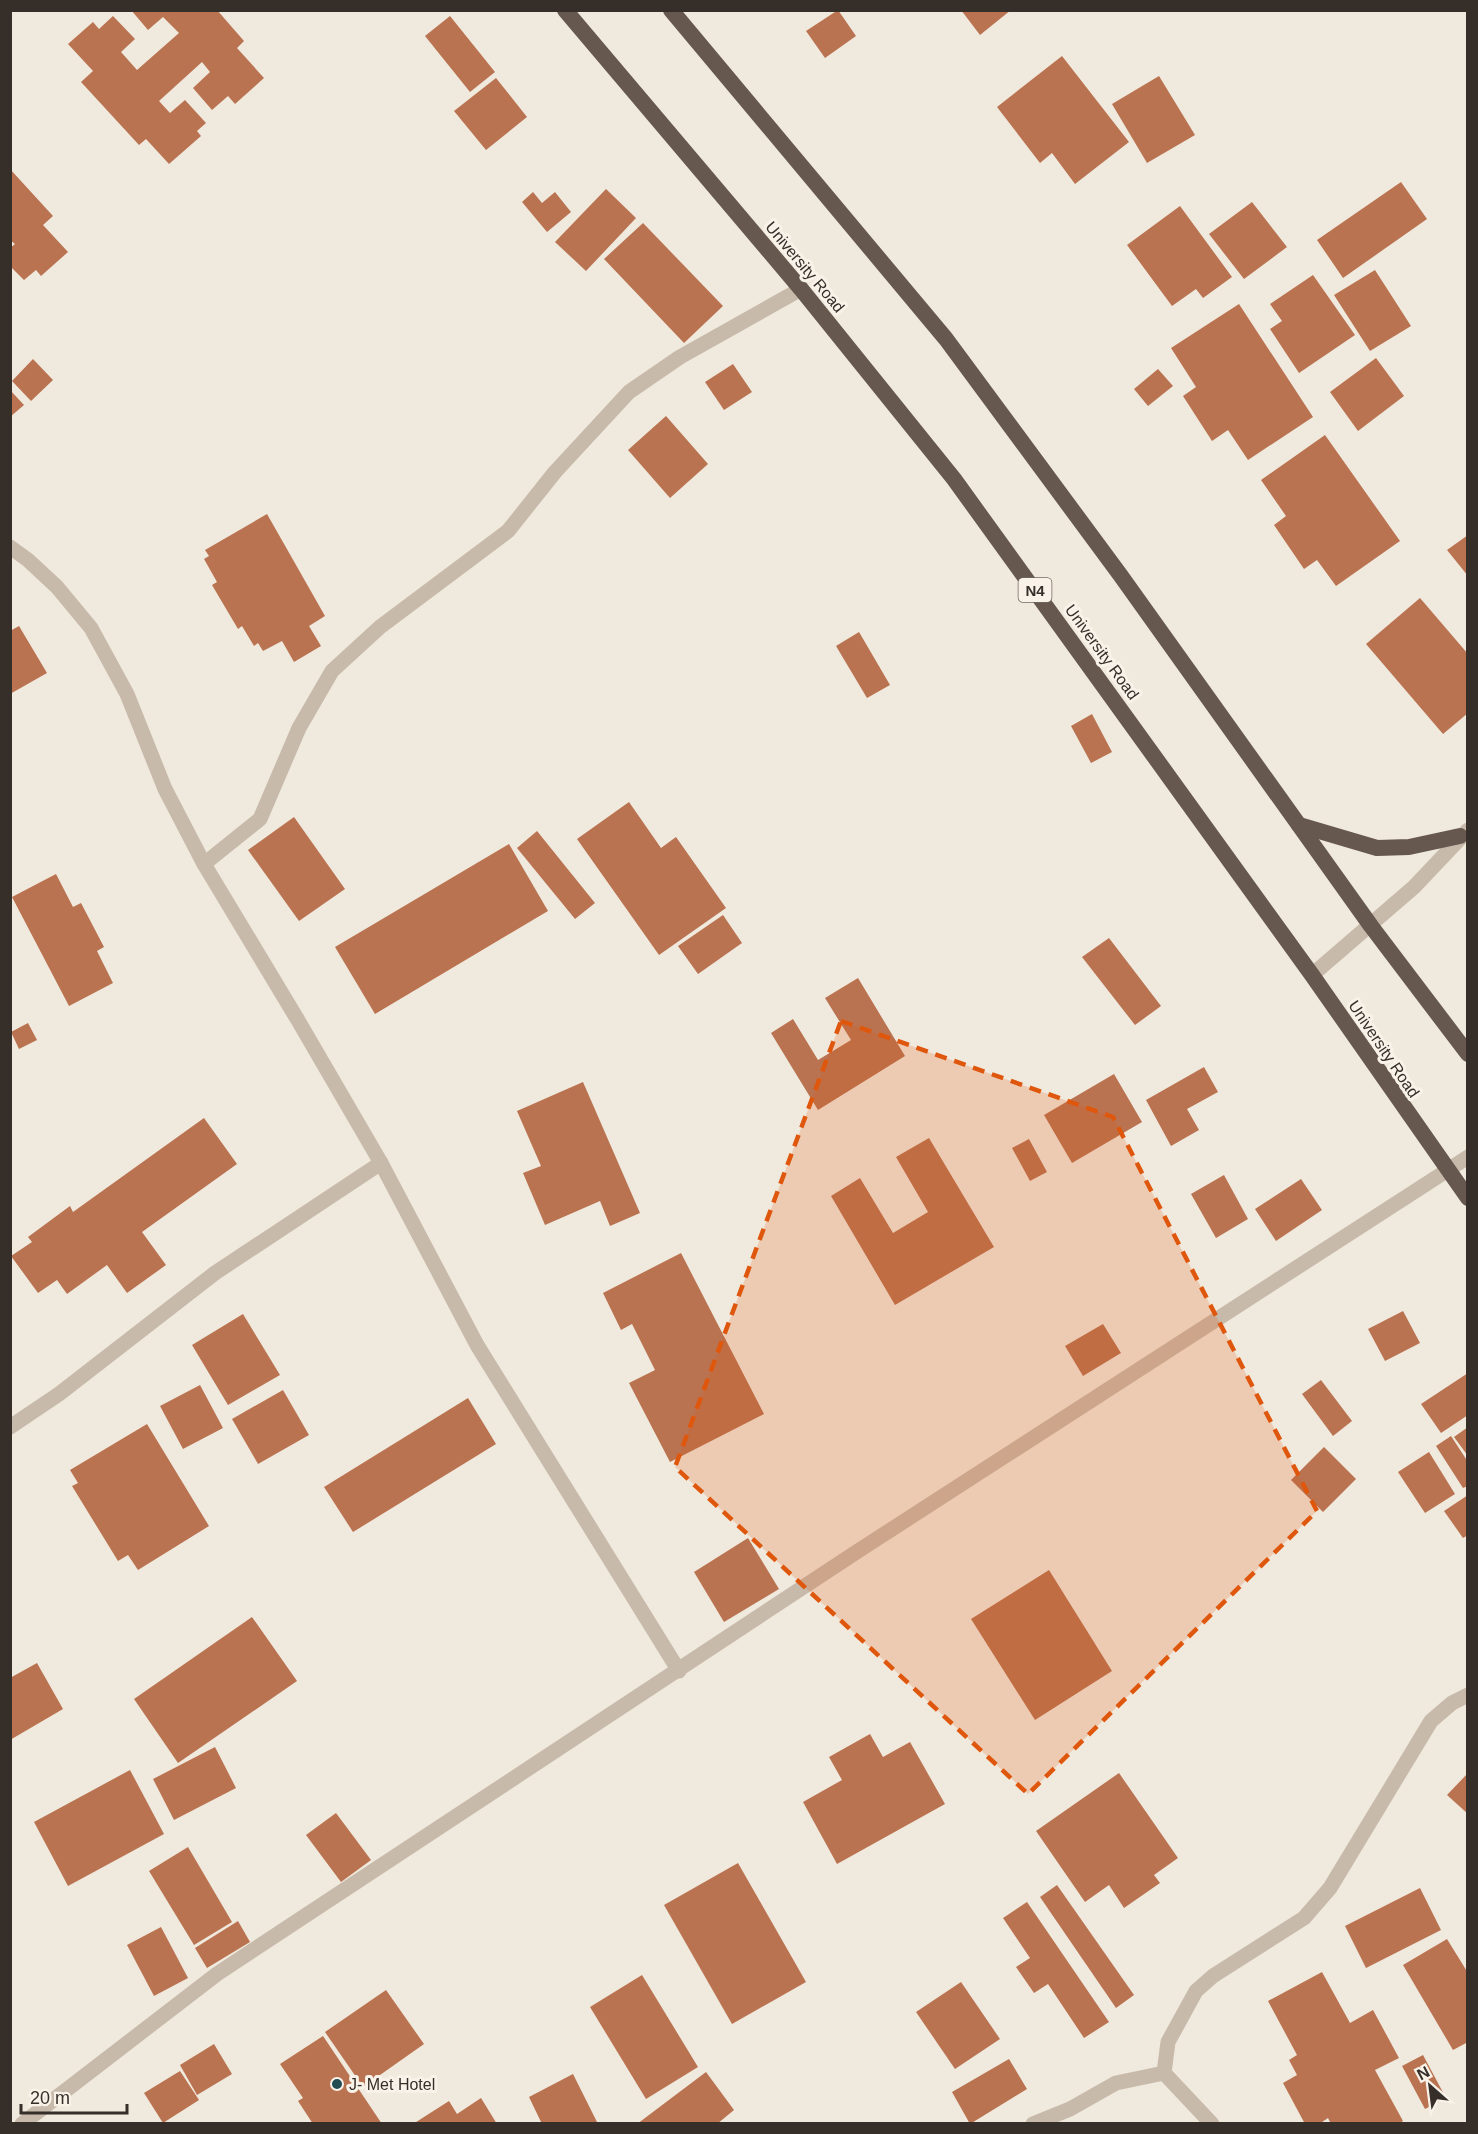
<svg xmlns="http://www.w3.org/2000/svg" width="1478" height="2134" font-family="Arial,sans-serif">
<style>
.building{fill:#ba7351}
.lines{fill:none;stroke-linecap:round;stroke-linejoin:round}
.minor{stroke:#c7baaa;stroke-width:15}
.tertiary{stroke:#c7baaa;stroke-width:15}
.trunk{stroke:#66584e;stroke-width:16}
.marked{fill:#df570d;fill-opacity:0.2;stroke:#df570d;stroke-width:4.5;stroke-dasharray:12 8;stroke-linejoin:round}
.poi-dot{fill:#234c53;stroke:#f8f2e9;stroke-width:2}
.labels{text-anchor:middle;dominant-baseline:central;stroke-width:6;stroke-linejoin:round;paint-order:stroke}
.shield{fill:#f8f2e9;stroke:#706963;stroke-width:1.5}
.shield-label{font-size:15px;font-weight:bold;fill:#352e29}
.street-label{font-size:16px;fill:#352e29;stroke:#f8f2e9}
.poi-label{font-size:16px;fill:#352e29;stroke:#f8f2e9;text-anchor:start}
</style>
<rect width="100%" height="100%" fill="#f0e9dd"/>
<!-- building -->
<g class="building">
<path d="M 131,10 L 217,10 L 244,41 L 237,48 L 264,78 L 235,104 L 228,96 L 212,110 L 193,88 L 210,72 L 202,62 L 159,101 L 170,113 L 185,100 L 206,123 L 197,131 L 201,136 L 169,164 L 146,139 L 139,145 L 81,82 L 93,71 L 68,44 L 93,22 L 99,29 L 113,16 L 135,39 L 121,52 L 137,70 L 179,33 L 163,17 L 148,30 Z"/>
<path d="M 838,10 L 856,36 L 825,58 L 806,31 Z"/>
<path d="M 961,10 L 1011,10 L 980,35 Z"/>
<path d="M 450,16 L 495,72 L 470,92 L 425,36 Z"/>
<path d="M 1062,56 L 1129,142 L 1075,184 L 1052,153 L 1040,163 L 997,107 Z"/>
<path d="M 1159,76 L 1195,135 L 1147,163 L 1112,104 Z"/>
<path d="M 496,78 L 527,117 L 486,150 L 454,111 Z"/>
<path d="M 10,169 L 53,216 L 43,225 L 68,252 L 41,276 L 36,270 L 24,280 L 10,266 L 10,248 L 15,244 L 10,240 Z"/>
<path d="M 1401,182 L 1427,219 L 1343,278 L 1317,240 Z"/>
<path d="M 606,189 L 636,218 L 586,271 L 555,242 Z"/>
<path d="M 533,192 L 542,203 L 555,192 L 571,212 L 547,232 L 522,202 Z"/>
<path d="M 1252,202 L 1287,247 L 1244,279 L 1209,234 Z"/>
<path d="M 1180,206 L 1232,277 L 1203,298 L 1196,289 L 1172,306 L 1127,245 Z"/>
<path d="M 643,223 L 723,306 L 684,343 L 604,259 Z"/>
<path d="M 1375,270 L 1411,326 L 1370,351 L 1334,295 Z"/>
<path d="M 1313,275 L 1355,335 L 1299,373 L 1270,329 L 1282,321 L 1270,304 Z"/>
<path d="M 1239,304 L 1313,417 L 1248,460 L 1228,430 L 1212,441 L 1183,396 L 1196,387 L 1171,348 Z"/>
<path d="M 1376,358 L 1404,396 L 1358,431 L 1330,392 Z"/>
<path d="M 33,359 L 53,380 L 31,401 L 12,381 Z"/>
<path d="M 733,364 L 752,392 L 724,410 L 705,382 Z"/>
<path d="M 1158,369 L 1173,386 L 1148,406 L 1134,389 Z"/>
<path d="M 10,390 L 24,405 L 10,417 Z"/>
<path d="M 666,416 L 708,464 L 670,498 L 628,450 Z"/>
<path d="M 1325,435 L 1400,541 L 1336,586 L 1317,560 L 1304,569 L 1274,525 L 1286,516 L 1261,480 Z"/>
<path d="M 267,514 L 325,616 L 309,626 L 321,646 L 294,662 L 282,641 L 263,651 L 258,643 L 254,646 L 242,626 L 238,629 L 212,585 L 217,582 L 204,559 L 209,556 L 205,550 Z"/>
<path d="M 1468,535 L 1468,576 L 1447,550 Z"/>
<path d="M 1420,598 L 1468,654 L 1468,713 L 1443,734 L 1366,644 Z"/>
<path d="M 19,626 L 47,673 L 10,694 L 10,631 Z"/>
<path d="M 859,632 L 890,685 L 867,698 L 836,646 Z"/>
<path d="M 1092,714 L 1112,752 L 1091,763 L 1071,726 Z"/>
<path d="M 629,802 L 661,848 L 676,837 L 726,908 L 659,955 L 577,839 Z"/>
<path d="M 294,817 L 345,889 L 299,921 L 248,850 Z"/>
<path d="M 537,831 L 595,903 L 575,919 L 517,848 Z"/>
<path d="M 509,844 L 548,911 L 375,1014 L 335,947 Z"/>
<path d="M 56,874 L 73,907 L 81,903 L 104,947 L 97,951 L 113,983 L 69,1006 L 12,897 Z"/>
<path d="M 723,915 L 742,943 L 698,974 L 678,946 Z"/>
<path d="M 1109,938 L 1161,1006 L 1135,1025 L 1082,957 Z"/>
<path d="M 858,978 L 905,1056 L 818,1110 L 771,1033 L 793,1019 L 818,1060 L 851,1040 L 825,998 Z"/>
<path d="M 28,1023 L 37,1040 L 19,1049 L 11,1032 Z"/>
<path d="M 1204,1067 L 1218,1092 L 1187,1109 L 1199,1130 L 1171,1146 L 1146,1100 Z"/>
<path d="M 1114,1074 L 1142,1122 L 1072,1163 L 1044,1115 Z"/>
<path d="M 583,1082 L 640,1213 L 610,1226 L 600,1201 L 545,1225 L 523,1173 L 541,1166 L 517,1111 Z"/>
<path d="M 204,1118 L 237,1164 L 142,1232 L 166,1265 L 127,1293 L 107,1265 L 67,1294 L 57,1280 L 38,1293 L 11,1256 L 32,1242 L 28,1237 L 70,1206 L 73,1212 Z"/>
<path d="M 929,1138 L 994,1247 L 895,1305 L 831,1196 L 860,1178 L 893,1233 L 928,1212 L 896,1157 Z"/>
<path d="M 1029,1139 L 1047,1172 L 1030,1181 L 1012,1148 Z"/>
<path d="M 1224,1175 L 1248,1219 L 1216,1238 L 1191,1194 Z"/>
<path d="M 1301,1179 L 1322,1210 L 1276,1241 L 1255,1209 Z"/>
<path d="M 681,1253 L 764,1414 L 670,1462 L 629,1383 L 655,1370 L 632,1324 L 621,1330 L 603,1293 Z"/>
<path d="M 1403,1311 L 1420,1343 L 1385,1361 L 1368,1329 Z"/>
<path d="M 243,1314 L 280,1375 L 228,1405 L 192,1345 Z"/>
<path d="M 1103,1324 L 1121,1353 L 1083,1376 L 1065,1346 Z"/>
<path d="M 1468,1373 L 1468,1415 L 1441,1433 L 1421,1404 Z"/>
<path d="M 1321,1380 L 1352,1421 L 1333,1436 L 1302,1394 Z"/>
<path d="M 200,1385 L 223,1428 L 183,1449 L 160,1406 Z"/>
<path d="M 283,1390 L 309,1435 L 258,1464 L 232,1419 Z"/>
<path d="M 468,1398 L 496,1444 L 353,1532 L 324,1487 Z"/>
<path d="M 147,1424 L 209,1526 L 138,1570 L 128,1555 L 118,1561 L 72,1486 L 78,1483 L 70,1470 Z"/>
<path d="M 1468,1427 L 1468,1456 L 1454,1437 Z"/>
<path d="M 1451,1436 L 1468,1462 L 1468,1486 L 1463,1488 L 1436,1446 Z"/>
<path d="M 1324,1447 L 1356,1479 L 1323,1512 L 1291,1480 Z"/>
<path d="M 1429,1452 L 1455,1494 L 1425,1513 L 1398,1472 Z"/>
<path d="M 1468,1495 L 1468,1535 L 1463,1538 L 1444,1511 Z"/>
<path d="M 748,1538 L 779,1589 L 724,1622 L 694,1572 Z"/>
<path d="M 1049,1570 L 1112,1671 L 1035,1720 L 971,1619 Z"/>
<path d="M 252,1617 L 297,1681 L 178,1763 L 134,1699 Z"/>
<path d="M 37,1663 L 63,1709 L 10,1740 L 10,1678 Z"/>
<path d="M 870,1734 L 883,1757 L 910,1742 L 945,1804 L 837,1864 L 803,1802 L 842,1780 L 829,1757 Z"/>
<path d="M 215,1747 L 236,1788 L 174,1820 L 153,1779 Z"/>
<path d="M 130,1770 L 164,1834 L 68,1886 L 34,1822 Z"/>
<path d="M 1119,1773 L 1178,1858 L 1154,1875 L 1160,1883 L 1124,1908 L 1109,1885 L 1085,1902 L 1036,1831 Z"/>
<path d="M 1468,1773 L 1468,1814 L 1447,1795 Z"/>
<path d="M 336,1813 L 371,1860 L 341,1882 L 306,1835 Z"/>
<path d="M 188,1847 L 232,1922 L 194,1945 L 149,1871 Z"/>
<path d="M 738,1863 L 806,1982 L 732,2024 L 664,1905 Z"/>
<path d="M 1057,1885 L 1134,1995 L 1116,2008 L 1040,1897 Z"/>
<path d="M 1420,1888 L 1441,1930 L 1366,1968 L 1345,1926 Z"/>
<path d="M 1027,1902 L 1109,2022 L 1084,2038 L 1048,1984 L 1034,1993 L 1016,1967 L 1030,1958 L 1003,1918 Z"/>
<path d="M 238,1921 L 250,1942 L 207,1968 L 195,1948 Z"/>
<path d="M 161,1927 L 188,1978 L 154,1996 L 127,1945 Z"/>
<path d="M 1447,1939 L 1468,1973 L 1468,2042 L 1453,2050 L 1403,1965 Z"/>
<path d="M 1322,1972 L 1350,2023 L 1373,2010 L 1399,2058 L 1375,2070 L 1403,2121 L 1398,2124 L 1331,2124 L 1328,2118 L 1319,2124 L 1305,2124 L 1283,2083 L 1297,2075 L 1289,2060 L 1297,2055 L 1268,2001 Z"/>
<path d="M 642,1975 L 698,2067 L 646,2099 L 590,2007 Z"/>
<path d="M 961,1982 L 1000,2039 L 955,2069 L 916,2012 Z"/>
<path d="M 386,1990 L 424,2044 L 363,2087 L 325,2032 Z"/>
<path d="M 323,2036 L 382,2124 L 313,2124 L 298,2101 L 303,2098 L 280,2064 Z"/>
<path d="M 214,2044 L 232,2074 L 197,2095 L 180,2065 Z"/>
<path d="M 1423,2055 L 1446,2098 L 1425,2109 L 1402,2066 Z"/>
<path d="M 1009,2059 L 1027,2089 L 970,2124 L 952,2092 Z"/>
<path d="M 180,2071 L 199,2100 L 163,2123 L 144,2093 Z"/>
<path d="M 706,2072 L 734,2110 L 717,2124 L 637,2124 Z"/>
<path d="M 573,2074 L 598,2124 L 542,2124 L 529,2097 Z"/>
<path d="M 481,2098 L 497,2124 L 413,2124 L 449,2101 L 457,2114 Z"/>
</g>
<g class="lines">
<!-- minor -->
<g class="minor">
<path d="M 10,547 L 28,560 L 57,587 L 91,628 L 127,694 L 165,789 L 204,864 L 299,1022 L 381,1163 L 477,1345 L 679,1671"/>
<path d="M 204,864 L 260,819 L 299,728 L 332,671 L 380,627 L 508,531 L 555,472 L 629,392 L 680,357 L 801,289"/>
<path d="M 1312,975 L 1414,887 L 1468,830"/>
<path d="M 10,1427 L 59,1394 L 215,1273 L 381,1163"/>
<path d="M 1033,2124 L 1070,2109 L 1116,2083 L 1164,2073"/>
<path d="M 1212,2124 L 1164,2073 L 1168,2042 L 1196,1991 L 1213,1976 L 1304,1918 L 1330,1888 L 1431,1721 L 1452,1703 L 1468,1695"/>
</g>
<!-- tertiary -->
<path class="tertiary" d="M 22,2124 L 217,1974 L 858,1551 L 1468,1157"/>
<!-- trunk -->
<g class="trunk">
<path d="M 565,10 L 801,289 L 954,479 L 1312,975 L 1468,1198"/>
<path d="M 671,10 L 946,339 L 1121,576 L 1371,926 L 1468,1054"/>
<path d="M 1299,825 L 1377,848 L 1409,847 L 1460,836"/>
</g>
</g>
<!-- marked area -->
<path class="marked" d="M 841,1021 L 1113,1117 L 1317,1511 L 1028,1794 L 675,1467 Z"/>
<!-- markers -->
<circle class="poi-dot" cx="337" cy="2084" r="6"/>
<g class="labels">
<!-- shield labels -->
<rect class="shield" x="1018.5" y="578" width="33" height="24" rx="4.5"/>
<g class="shield-label">
<text x="1035" y="590">N4</text>
</g>
<!-- street labels -->
<g class="street-label">
<text transform="translate(805 267) rotate(50)">University Road</text>
<text transform="translate(1102 652) rotate(54)">University Road</text>
<text transform="translate(1384 1049) rotate(56)">University Road</text>
</g>
<!-- poi labels -->
<g class="poi-label">
<text x="349" y="2084">J- Met Hotel</text>
</g>
</g>
<!-- border -->
<rect width="1478" height="2134" fill="none" stroke="#352e29" stroke-width="24"/>
<!-- north arrow -->
<g transform="translate(1430 2086) rotate(332)" stroke="#f8f2e9" stroke-width="4.5" paint-order="stroke">
<path d="M0-4.5L10 22L0 15L-10 22Z" fill="#352e29"/>
<text y="-9" font-size="16" font-weight="bold" text-anchor="middle" fill="#352e29">N</text>
</g>
<!-- scale -->
<path d="M21 2104v9h106v-9" fill="none" stroke="#352e29" stroke-width="3"/>
<text x="30" y="2104" font-size="18" fill="#352e29" stroke="#f8f2e9" stroke-width="4.5" paint-order="stroke">20 m</text>
</svg>
